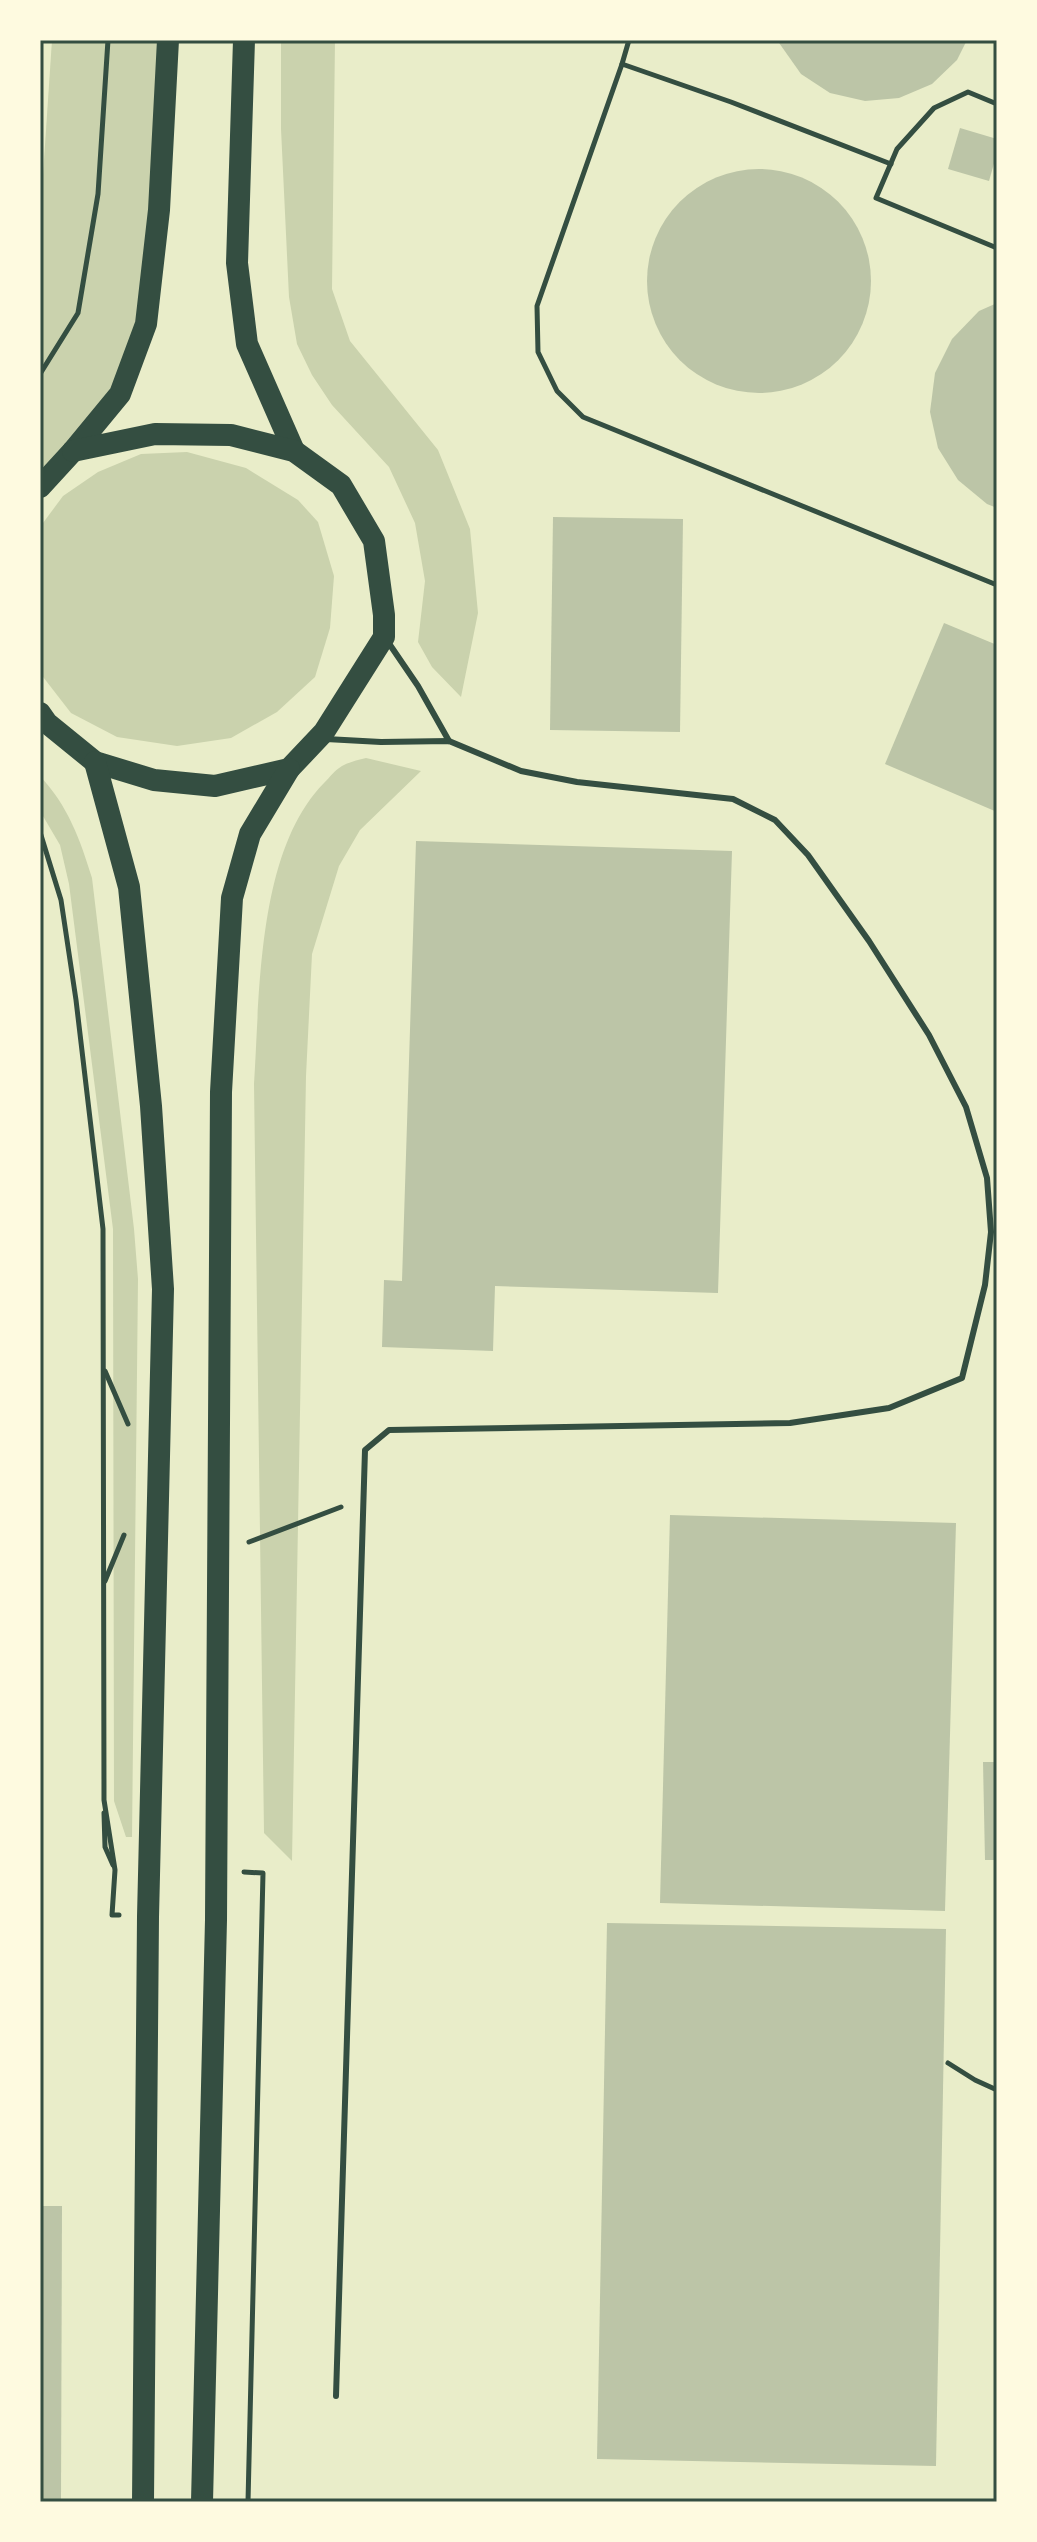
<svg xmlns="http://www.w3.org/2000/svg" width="1037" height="2542" font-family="Ubuntu,sans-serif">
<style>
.green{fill:#cad2ad}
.building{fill:#bcc5a7}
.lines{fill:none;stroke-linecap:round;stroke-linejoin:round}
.path{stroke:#344e41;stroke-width:5}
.service{stroke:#344e41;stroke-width:6}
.trunk{stroke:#344e41;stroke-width:22}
.neatline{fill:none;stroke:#344e41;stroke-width:3}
</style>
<rect width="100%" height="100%" fill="#e9edc9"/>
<!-- green -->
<g class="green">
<path d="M 52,40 L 168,40 L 146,324 L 120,394 L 40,487 L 40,220 Z"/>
<path d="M 281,40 L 335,40 L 332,289 L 350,341 L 438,450 L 470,529 L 478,613 L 461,697 L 432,667 L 418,642 L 425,581 L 415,523 L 389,467 L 332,405 L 312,375 L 297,344 L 289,297 L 281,129 Z"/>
<path d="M 187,452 L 246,468 L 298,500 L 318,522 L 334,576 L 330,628 L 315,677 L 277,712 L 231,738 L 177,746 L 117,737 L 71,713 L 40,673 L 40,527 L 63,496 L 98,472 L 141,454 Z"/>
<path d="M 366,758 L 421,771 L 360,830 L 339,866 L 312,954 L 306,1076 L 292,1861 L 264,1833 L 254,1084 C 260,993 257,851 324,783 C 330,777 335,770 342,766 C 349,762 358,760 366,758 Z"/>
<path d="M 40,776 C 68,806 80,839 92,878 L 134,1229 L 138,1279 L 132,1837 L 126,1837 L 114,1801 L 113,1229 L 69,884 L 60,845 L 40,811 Z"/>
</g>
<!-- building -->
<g class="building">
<path d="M 777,40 L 967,40 L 957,60 L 932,84 L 899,98 L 865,101 L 830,93 L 801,74 Z"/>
<path d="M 960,128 L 997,139 L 997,153 L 989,181 L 948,169 Z"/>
<circle cx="759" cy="281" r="112"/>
<path d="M 997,303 L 997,508 L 987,504 L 958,480 L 938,448 L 930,412 L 935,373 L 952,339 L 979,311 Z"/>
<path d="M 553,517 L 683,519 L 680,732 L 550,730 Z"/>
<path d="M 944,623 L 997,645 L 997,812 L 885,764 Z"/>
<path d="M 416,841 L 732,851 L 718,1293 L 495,1286 L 493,1351 L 382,1347 L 384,1280 L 402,1281 Z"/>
<path d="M 670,1515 L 956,1523 L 945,1911 L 660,1903 Z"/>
<path d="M 983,1762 L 997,1762 L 997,1860 L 985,1860 Z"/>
<path d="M 607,1923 L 946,1929 L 936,2466 L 597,2459 Z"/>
<path d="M 40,2206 L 62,2206 L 61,2502 L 40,2502 Z"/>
</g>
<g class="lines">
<!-- path -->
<g class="path">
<path d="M 622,64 L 629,40"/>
<path d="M 997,104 L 968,92 L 934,108 L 897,149 L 876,198 L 997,248"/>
<path d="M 891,164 L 731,102 L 622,64 L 537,306 L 538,352 L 557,391 L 583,417 L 997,585"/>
<path d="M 40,374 L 78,313 L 98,194 L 108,40"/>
<path d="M 40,832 L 61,900 L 76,1000 L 103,1229 L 104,1800 L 115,1870 L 112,1915 L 119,1915"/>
<path d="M 105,1371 L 128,1424"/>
<path d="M 249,1542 L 341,1507"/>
<path d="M 105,1581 L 124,1535"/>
<path d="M 104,1813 L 105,1847 L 113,1865"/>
<path d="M 244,1872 L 263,1873 L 248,2502"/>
<path d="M 948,2063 L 975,2080 L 997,2090"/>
</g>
<!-- service -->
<g class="service">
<path d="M 388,642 L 418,686 L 449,741"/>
<path d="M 326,739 L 381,742 L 449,741 L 521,771 L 577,782 L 733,799 L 775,820 L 808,855 L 869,941 L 929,1035 L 966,1107 L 987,1178 L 991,1232 L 985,1285 L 962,1378 L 889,1408 L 790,1423 L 389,1430 L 365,1450 L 336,2396"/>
</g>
<!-- trunk -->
<g class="trunk">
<path d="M 244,40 L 237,263 L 247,344 L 294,451"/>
<path d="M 40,487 L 73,451 L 120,394 L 146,324 L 159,210 L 168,40"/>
<path d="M 40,713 L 47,723 L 95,762 L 154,780 L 215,786 L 289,769 L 324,732 L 384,637 L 384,615 L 374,541 L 341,485 L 294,451 L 231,435 L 155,434 L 73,451"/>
<path d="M 95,762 L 129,887 L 151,1106 L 163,1289 L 148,1917 L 143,2502"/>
<path d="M 202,2502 L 216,1920 L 221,1092 L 232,898 L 250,834 L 289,769"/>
</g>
</g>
<!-- border -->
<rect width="1037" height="2542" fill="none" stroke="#fefae0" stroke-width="84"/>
<rect x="42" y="42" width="953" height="2458" class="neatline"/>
</svg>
